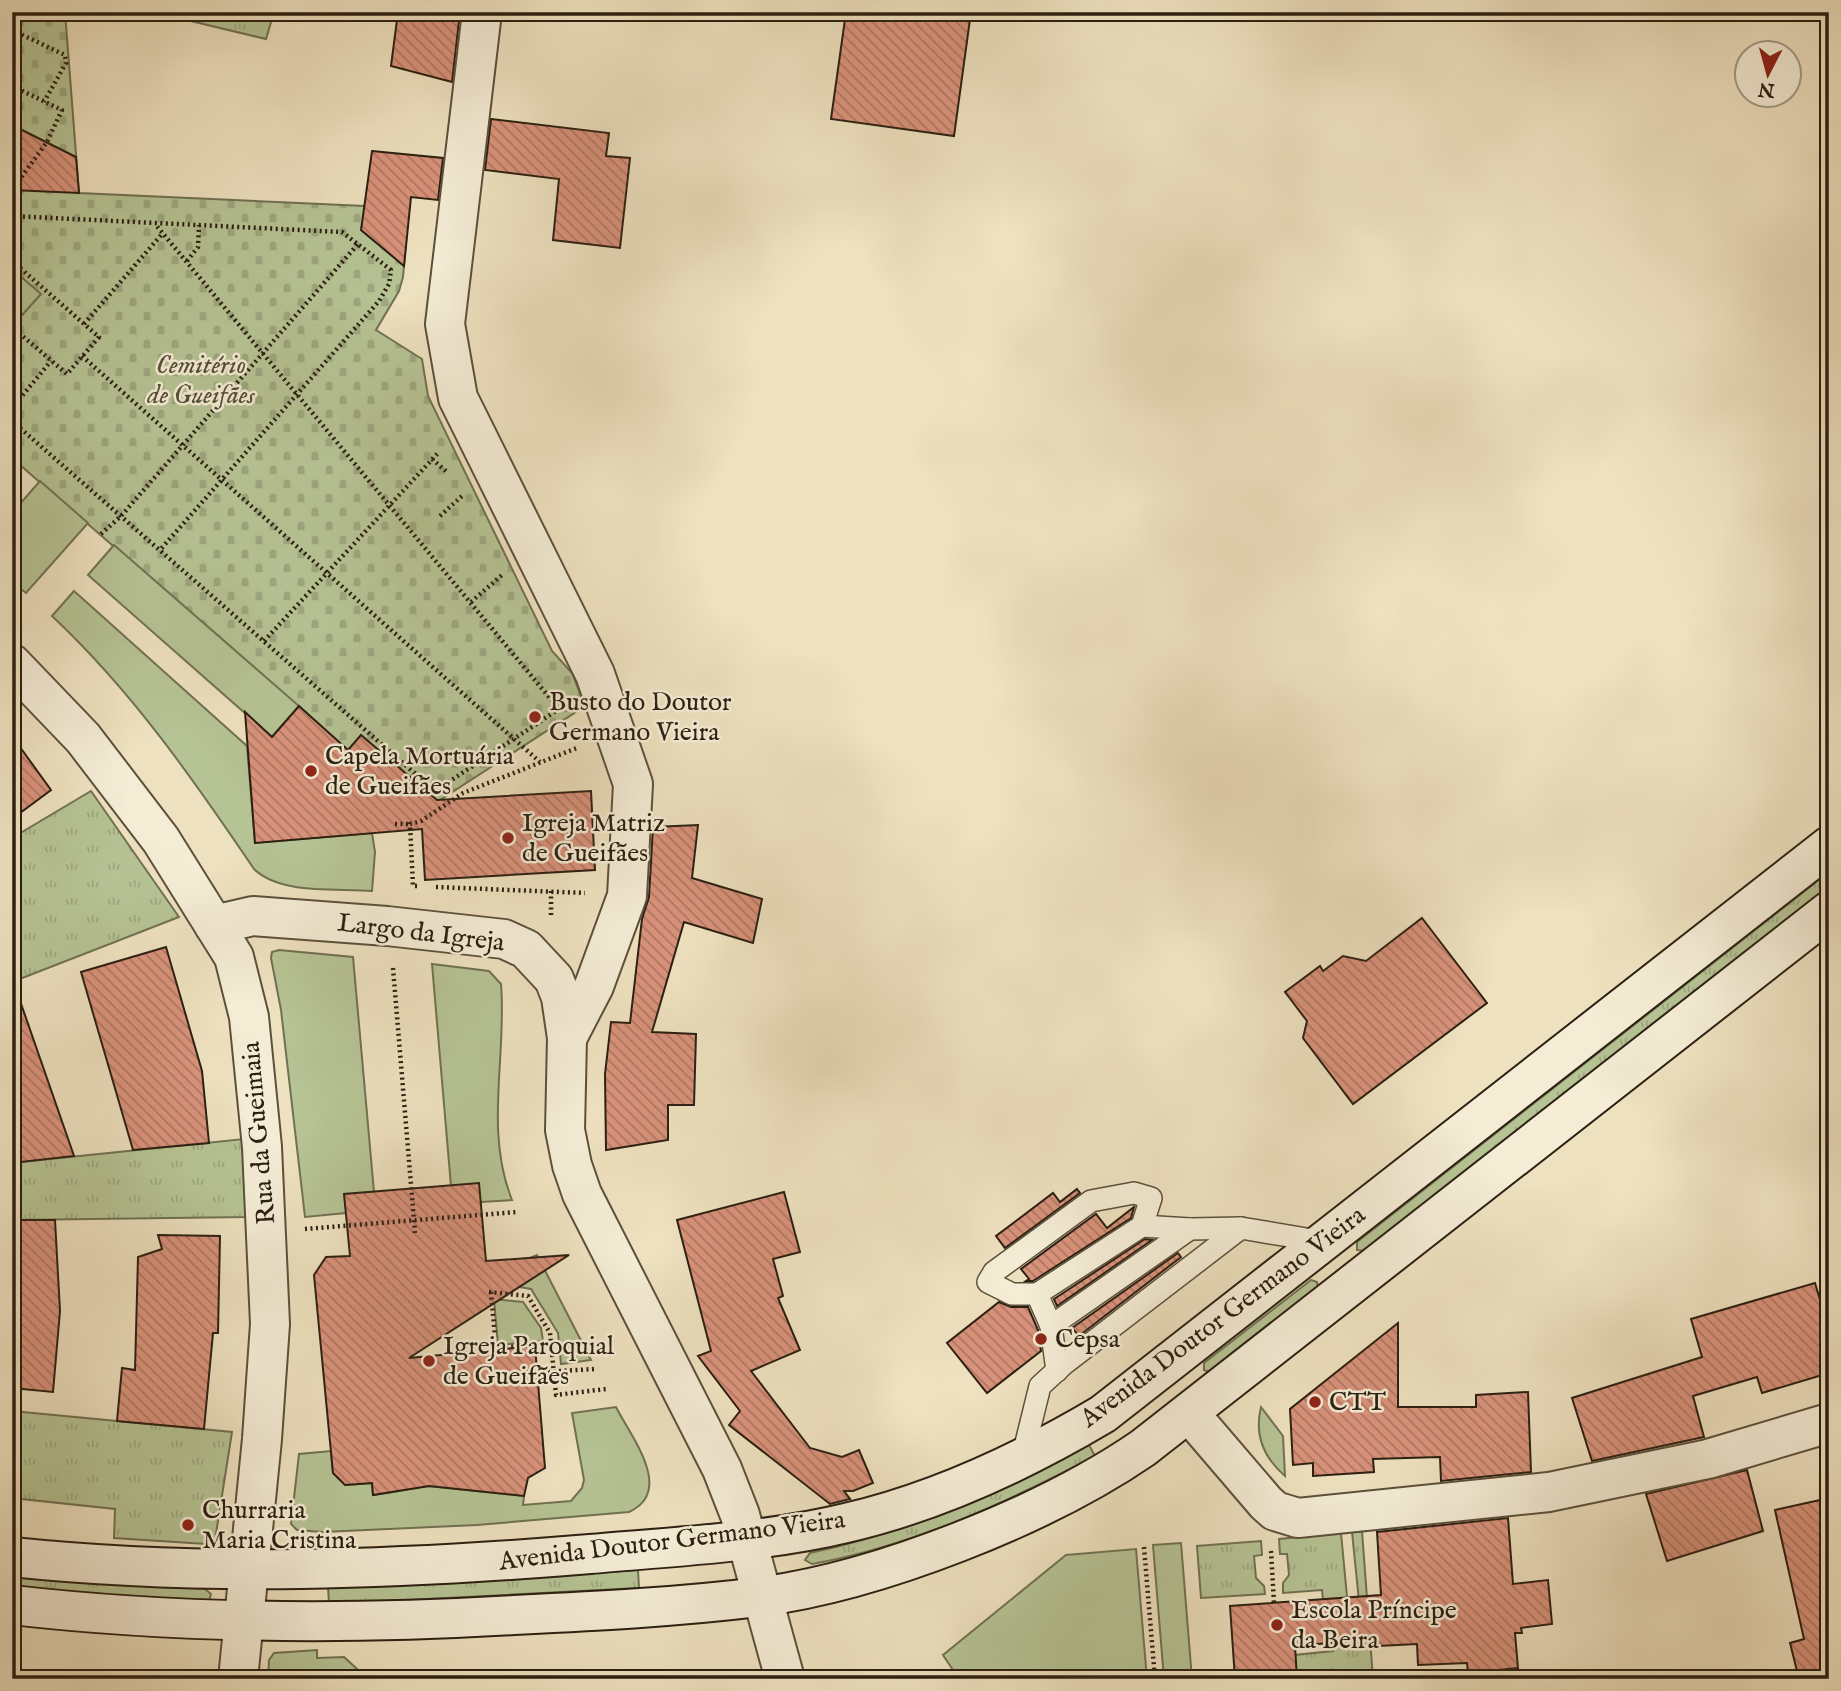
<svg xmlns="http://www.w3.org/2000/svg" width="1841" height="1691" font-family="'IM FELL English',serif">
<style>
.grass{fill:url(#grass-tufts);stroke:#707152;stroke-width:2}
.cemetery{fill:url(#cemetery-stones);stroke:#707152;stroke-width:2}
.garden{fill:#b6c394;stroke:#707152;stroke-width:2}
.building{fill:url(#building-back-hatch);stroke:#2b1f11;stroke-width:2}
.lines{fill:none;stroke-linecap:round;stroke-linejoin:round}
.lane-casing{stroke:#5c503c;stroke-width:24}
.street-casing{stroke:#5c503c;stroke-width:42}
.secondary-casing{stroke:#2b1f11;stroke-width:42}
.path{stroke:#2b1f11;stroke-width:4.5;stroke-dasharray:2 3.5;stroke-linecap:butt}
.lane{stroke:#f4ecd5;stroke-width:21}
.street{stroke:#f4ecd5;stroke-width:38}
.secondary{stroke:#f4ecd5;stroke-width:38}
.path-bridge{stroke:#2b1f11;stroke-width:4.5;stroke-dasharray:2 3.5;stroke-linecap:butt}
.poi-dot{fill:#8f2418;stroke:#f4ecd5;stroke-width:2.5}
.labels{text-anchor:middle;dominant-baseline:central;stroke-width:5;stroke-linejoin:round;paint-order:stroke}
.park-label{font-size:26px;font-style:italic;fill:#555038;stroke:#f4ecd5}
.poi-label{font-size:26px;fill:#2b1f11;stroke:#f4ecd5;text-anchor:start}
.street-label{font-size:26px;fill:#2b1f11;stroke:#f4ecd5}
</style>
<defs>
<pattern id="grass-tufts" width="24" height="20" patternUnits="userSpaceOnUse" patternTransform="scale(1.75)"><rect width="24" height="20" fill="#b6c394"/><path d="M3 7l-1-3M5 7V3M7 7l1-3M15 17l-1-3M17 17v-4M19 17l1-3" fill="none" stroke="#9da77f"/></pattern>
<pattern id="cemetery-stones" width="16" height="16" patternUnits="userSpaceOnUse" patternTransform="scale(1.75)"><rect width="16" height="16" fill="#b6c394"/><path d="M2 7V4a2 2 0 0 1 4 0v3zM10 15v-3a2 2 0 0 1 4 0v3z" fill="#9da77f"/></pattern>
<pattern id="building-back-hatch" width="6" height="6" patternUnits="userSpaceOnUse" patternTransform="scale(1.75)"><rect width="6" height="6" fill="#d9927b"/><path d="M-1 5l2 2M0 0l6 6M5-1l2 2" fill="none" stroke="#b07763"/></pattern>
</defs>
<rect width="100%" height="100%" fill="#eee1bf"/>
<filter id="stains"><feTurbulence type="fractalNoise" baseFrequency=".00286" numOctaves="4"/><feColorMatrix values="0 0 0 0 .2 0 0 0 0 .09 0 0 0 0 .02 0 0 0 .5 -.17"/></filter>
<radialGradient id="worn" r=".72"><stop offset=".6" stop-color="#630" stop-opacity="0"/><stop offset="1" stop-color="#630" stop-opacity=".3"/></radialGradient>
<!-- grass -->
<g class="grass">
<path d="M 153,12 L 274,12 L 266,39 Z"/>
<path d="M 91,791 L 179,917 L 12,982 L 12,838 Z"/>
<path d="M 1829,872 L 1829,886 L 1364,1251 L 1357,1250 L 1357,1242 Z"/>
<path d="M 244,1139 L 248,1217 L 14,1220 L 12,1163 Z"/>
<path d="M 1311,1280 L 1317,1282 L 1318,1287 L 1209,1372 L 1204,1370 L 1204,1363 Z"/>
<path d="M 12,1411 L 232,1432 L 215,1540 L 206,1544 L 114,1538 L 115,1509 L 12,1498 Z"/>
<path d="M 1089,1445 L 1095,1456 C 1006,1503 912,1546 812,1564 L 805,1560 L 810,1553 C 908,1532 1001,1493 1089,1445 Z"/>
<path d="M 1362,1531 L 1373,1679 L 1297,1679 L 1295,1655 L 1333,1651 L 1331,1623 L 1360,1611 L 1352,1532 Z"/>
<path d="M 1341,1533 L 1348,1607 L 1324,1609 L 1322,1590 L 1283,1593 L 1283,1583 L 1289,1575 L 1287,1554 L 1280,1554 L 1279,1539 Z"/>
<path d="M 1261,1541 L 1262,1555 L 1254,1556 L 1256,1578 L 1264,1586 L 1265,1594 L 1201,1598 L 1197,1546 Z"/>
<path d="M 638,1570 L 639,1588 L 329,1604 L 328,1586 L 484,1581 Z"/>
<path d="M 12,1576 L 205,1589 L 211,1594 L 209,1601 L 179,1601 L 12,1587 Z"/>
</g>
<!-- cemetery -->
<path class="cemetery" d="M 12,12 L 65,12 L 79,193 L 409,208 L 403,277 L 399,291 L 376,330 L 422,359 L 428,396 L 552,651 L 572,673 L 585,706 L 420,813 L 12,458 Z"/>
<!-- garden -->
<g class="garden">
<path d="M 12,269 L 41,294 L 15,323 L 12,320 Z"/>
<path d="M 40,481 L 88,523 L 26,593 L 12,582 L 12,513 Z"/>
<path d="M 114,545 L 299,706 L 272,737 L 88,575 Z"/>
<path d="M 74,591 L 247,746 L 255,843 L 372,833 L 375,852 L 372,891 C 336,888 281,895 254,869 C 193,779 132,691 52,616 Z"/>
<path d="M 279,950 L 353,957 L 374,1192 L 346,1213 L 305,1217 L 281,1010 L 271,958 L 272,952 Z"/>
<path d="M 432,964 L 489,971 L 501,984 C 507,1057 484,1130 512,1200 L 481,1202 L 451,1186 Z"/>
<path d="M 537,1255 L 591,1360 L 561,1364 L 558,1333 L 531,1289 L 519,1287 L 527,1281 L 530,1258 Z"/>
<path d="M 494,1299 L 523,1302 L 541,1328 L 543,1341 L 498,1345 Z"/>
<path d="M 616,1407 C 631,1437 675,1491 629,1512 L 477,1525 L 322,1532 L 297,1530 L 291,1524 L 299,1454 L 331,1451 L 333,1473 L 346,1485 L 372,1483 L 373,1495 L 428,1486 L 524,1496 L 523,1505 L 571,1501 L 582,1488 L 584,1480 L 572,1413 Z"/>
<path d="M 1261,1407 L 1283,1436 L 1285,1476 C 1263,1457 1254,1435 1261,1407 Z"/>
<path d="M 1181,1543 L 1192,1679 L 1164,1679 L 1153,1545 Z"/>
<path d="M 1136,1549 L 1147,1679 L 959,1679 L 943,1655 L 1066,1555 Z"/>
<path d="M 317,1650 L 317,1658 L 344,1657 L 368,1679 L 268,1679 L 269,1660 L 274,1653 Z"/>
</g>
<!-- building -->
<g class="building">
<path d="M 398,12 L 460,12 L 452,82 L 391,66 Z"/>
<path d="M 846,12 L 971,12 L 954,136 L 831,119 Z"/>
<path d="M 491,119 L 609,133 L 606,156 L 630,158 L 620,248 L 553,240 L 559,179 L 485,170 Z"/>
<path d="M 12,125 L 76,157 L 79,193 L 12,190 Z"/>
<path d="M 372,151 L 443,158 L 438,200 L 411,197 L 404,266 L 361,230 Z"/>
<path d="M 299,706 L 348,750 L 361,735 L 437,800 L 591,791 L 595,870 L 425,880 L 422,829 L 255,843 L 245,712 L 272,737 Z"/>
<path d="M 12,736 L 51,790 L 12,819 Z"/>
<path d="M 698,825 L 692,878 L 762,899 L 753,943 L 684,922 L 652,1032 L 696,1034 L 694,1105 L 668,1105 L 668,1140 L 606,1150 L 605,1074 L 611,1022 L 630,1023 L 642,919 L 649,897 L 653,827 Z"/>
<path d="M 1422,918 L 1487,1003 L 1353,1104 L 1303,1038 L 1307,1021 L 1285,992 L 1320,966 L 1323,971 L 1343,956 L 1366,961 Z"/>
<path d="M 166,947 L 202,1071 L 209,1143 L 133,1150 L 81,972 Z"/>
<path d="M 18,995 L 74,1156 L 12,1163 L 12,996 Z"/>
<path d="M 479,1183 L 486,1261 L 569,1255 L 409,1358 L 535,1346 L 545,1468 L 528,1478 L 524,1496 L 429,1486 L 373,1495 L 372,1483 L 345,1485 L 333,1473 L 314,1275 L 326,1257 L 350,1256 L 344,1194 Z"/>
<path d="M 1077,1189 L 1080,1193 L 1005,1248 L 996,1236 L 1053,1193 L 1060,1202 Z"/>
<path d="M 784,1192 L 800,1252 L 773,1259 L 783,1296 L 778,1298 L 800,1350 L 751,1371 L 810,1448 L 842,1457 L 859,1450 L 873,1483 L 853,1491 L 844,1491 L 850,1499 L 830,1504 L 729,1425 L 740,1411 L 698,1356 L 711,1351 L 677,1220 Z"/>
<path d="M 1134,1207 L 1131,1218 L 1033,1281 L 1026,1281 L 1029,1279 L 1021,1269 L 1096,1214 L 1107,1228 Z"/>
<path d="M 12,1220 L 55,1220 L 60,1311 L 53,1392 L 12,1388 Z"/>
<path d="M 158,1235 L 220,1236 L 218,1333 L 213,1333 L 204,1429 L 117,1421 L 122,1368 L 135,1370 L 138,1257 L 162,1249 Z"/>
<path d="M 1145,1239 L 1152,1240 L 1057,1306 L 1054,1299 Z"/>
<path d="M 1178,1253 L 1181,1257 L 1079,1336 L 1072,1328 Z"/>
<path d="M 1815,1283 L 1829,1330 L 1829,1373 L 1762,1393 L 1757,1377 L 1693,1396 L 1704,1437 L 1592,1461 L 1572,1398 L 1702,1357 L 1691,1319 Z"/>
<path d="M 999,1302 L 1011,1307 L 1028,1307 L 1038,1330 L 1041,1351 L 987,1393 L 947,1343 Z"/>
<path d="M 1398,1323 L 1398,1407 L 1476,1407 L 1476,1395 L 1528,1392 L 1531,1472 L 1441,1481 L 1440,1457 L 1373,1459 L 1374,1472 L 1313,1476 L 1313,1463 L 1293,1465 L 1290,1409 Z"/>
<path d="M 1747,1470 L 1763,1531 L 1667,1561 L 1646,1494 Z"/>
<path d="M 1829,1498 L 1829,1679 L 1799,1679 L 1790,1643 L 1804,1639 L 1775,1510 Z"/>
<path d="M 1508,1518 L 1513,1584 L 1548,1580 L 1552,1624 L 1521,1628 L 1522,1633 L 1515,1633 L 1518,1668 L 1468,1673 L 1467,1663 L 1418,1665 L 1417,1644 L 1378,1646 L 1377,1639 L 1295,1646 L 1297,1679 L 1235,1679 L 1230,1606 L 1381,1595 L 1377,1532 Z"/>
</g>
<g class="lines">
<defs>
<g id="lane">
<path d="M 1037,1294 L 1012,1294 L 988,1282 L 994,1272 L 1091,1201 L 1134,1193 L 1151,1198 L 1142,1226"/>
<path d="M 1051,1326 L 1037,1294 L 1142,1226 L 1190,1229"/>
<path d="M 1057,1371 L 1051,1326 L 1190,1229 L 1241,1228"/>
<path d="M 1022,1459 L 1040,1386 L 1064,1364 L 1241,1228 L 1324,1242"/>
</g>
<g id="street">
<path d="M 482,12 L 445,324 L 458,398 L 595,674 L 633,784 L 627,896 L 594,986 L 567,1038 L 565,1130 L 572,1165 L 582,1194 L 722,1469 L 740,1515 L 785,1679"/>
<path d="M 12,664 L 83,738 L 161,840 L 234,957 L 249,1017 L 262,1147 L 270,1324 L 262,1439 L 238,1679"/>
<path d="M 214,925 L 253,916 L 387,926 L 504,939 L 526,949 L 554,979 L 561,997 L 567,1038"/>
<path d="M 1189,1413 L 1266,1503 L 1275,1511 L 1298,1518 L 1549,1492 L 1708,1459 L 1829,1423"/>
</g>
<g id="secondary">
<path d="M 12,1557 C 204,1577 398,1570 590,1554 C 671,1547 768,1542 846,1523 C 937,1502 1024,1461 1103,1414 L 1829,846"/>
<path d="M 12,1605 C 179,1624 346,1625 514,1615 C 596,1611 678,1607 759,1597 C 879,1581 1044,1516 1143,1448 L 1829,911"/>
</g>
</defs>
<!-- lane casing -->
<use href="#lane" class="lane-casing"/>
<!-- street casing -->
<use href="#street" class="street-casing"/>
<!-- secondary casing -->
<use href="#secondary" class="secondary-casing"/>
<!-- path -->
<g class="path">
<path d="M 12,30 L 65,55 L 66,63 L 44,102"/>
<path d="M 12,86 L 62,110 L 47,142 L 20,179"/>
<path d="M 12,176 L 20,179 L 12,194"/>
<path d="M 12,216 L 342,232 L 391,270 L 389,284 L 379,301 L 160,550"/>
<path d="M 12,261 L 99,337 L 67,374 L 12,327"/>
<path d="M 187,261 L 198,247 L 199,225"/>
<path d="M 84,324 L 163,233"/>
<path d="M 82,356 L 540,762"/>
<path d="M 12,408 L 51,361"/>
<path d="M 12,421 L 435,791 L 559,709 L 155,224"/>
<path d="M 432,459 L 447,472"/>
<path d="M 440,516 L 462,496"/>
<path d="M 101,534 L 121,516 L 358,244"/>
<path d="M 471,602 L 502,575"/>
<path d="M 264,641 L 438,453"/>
<path d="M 395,824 L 410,824"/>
<path d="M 417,886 L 413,886 L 410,824 L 421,821 L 463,793 L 577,748"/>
<path d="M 436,887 L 585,893"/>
<path d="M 551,891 L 551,915"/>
<path d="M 393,968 L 415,1233"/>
<path d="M 305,1229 L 517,1212"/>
<path d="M 489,1292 L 528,1296 L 550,1333 L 556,1395 L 606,1389"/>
<path d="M 491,1292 L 496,1348 L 551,1343"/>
<path d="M 559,1371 L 595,1369"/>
<path d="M 1144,1547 L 1155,1679"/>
<path d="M 1271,1551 L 1274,1603"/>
<path d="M 908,1671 L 914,1679"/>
</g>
<!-- lane -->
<use href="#lane" class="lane"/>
<!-- street -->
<use href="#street" class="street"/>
<!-- secondary -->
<use href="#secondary" class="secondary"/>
<!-- path-bridge -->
<path class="path-bridge" d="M 537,1373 L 559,1371"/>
</g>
<!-- markers -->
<g class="poi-dot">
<circle cx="535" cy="717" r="7"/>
<circle cx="311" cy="771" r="7"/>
<circle cx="508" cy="838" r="7"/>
<circle cx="1041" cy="1339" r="7"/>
<circle cx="429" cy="1361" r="7"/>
<circle cx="1315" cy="1402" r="7"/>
<circle cx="188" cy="1525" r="7"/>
<circle cx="1277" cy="1625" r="7"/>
</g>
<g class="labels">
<!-- park labels -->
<g class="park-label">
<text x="201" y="365">Cemitério<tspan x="201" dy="30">de Gueifães</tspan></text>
</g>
<!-- poi labels -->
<g class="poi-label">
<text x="549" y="702">Busto do Doutor<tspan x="549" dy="30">Germano Vieira</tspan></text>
<text x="325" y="756">Capela Mortuária<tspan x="325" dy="30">de Gueifães</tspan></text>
<text x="522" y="823">Igreja Matriz<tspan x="522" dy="30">de Gueifães</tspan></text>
<text x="1055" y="1339">Cepsa</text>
<text x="443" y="1346">Igreja Paroquial<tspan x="443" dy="30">de Gueifães</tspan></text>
<text x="1329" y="1402">CTT</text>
<text x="202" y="1510">Churraria<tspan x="202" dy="30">Maria Cristina</tspan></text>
<text x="1291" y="1610">Escola Príncipe<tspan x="1291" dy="30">da Beira</tspan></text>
</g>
<!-- street labels -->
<g class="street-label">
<text transform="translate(421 933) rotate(7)">Largo da Igreja</text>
<text transform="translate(259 1133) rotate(-95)">Rua da Gueimaia</text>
<text transform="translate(1223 1317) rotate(-37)">Avenida Doutor Germano Vieira</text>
<text transform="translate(672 1541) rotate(-7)">Avenida Doutor Germano Vieira</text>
</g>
</g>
<!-- margin -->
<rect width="1841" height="1691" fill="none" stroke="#eee1bf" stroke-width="42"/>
<rect x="14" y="14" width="1813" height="1663" fill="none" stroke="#2b1f11" stroke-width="3.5"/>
<rect x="21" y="21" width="1799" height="1649" fill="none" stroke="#2b1f11" stroke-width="2"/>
<!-- north arrow -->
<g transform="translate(1768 74) rotate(186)"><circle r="33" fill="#f4ecd5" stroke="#a49a87" stroke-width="2"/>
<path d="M0-5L12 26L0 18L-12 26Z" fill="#8f2418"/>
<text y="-10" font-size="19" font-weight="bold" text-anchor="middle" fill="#2b1f11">N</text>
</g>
<rect width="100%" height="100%" filter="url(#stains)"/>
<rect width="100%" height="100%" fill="url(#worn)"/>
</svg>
